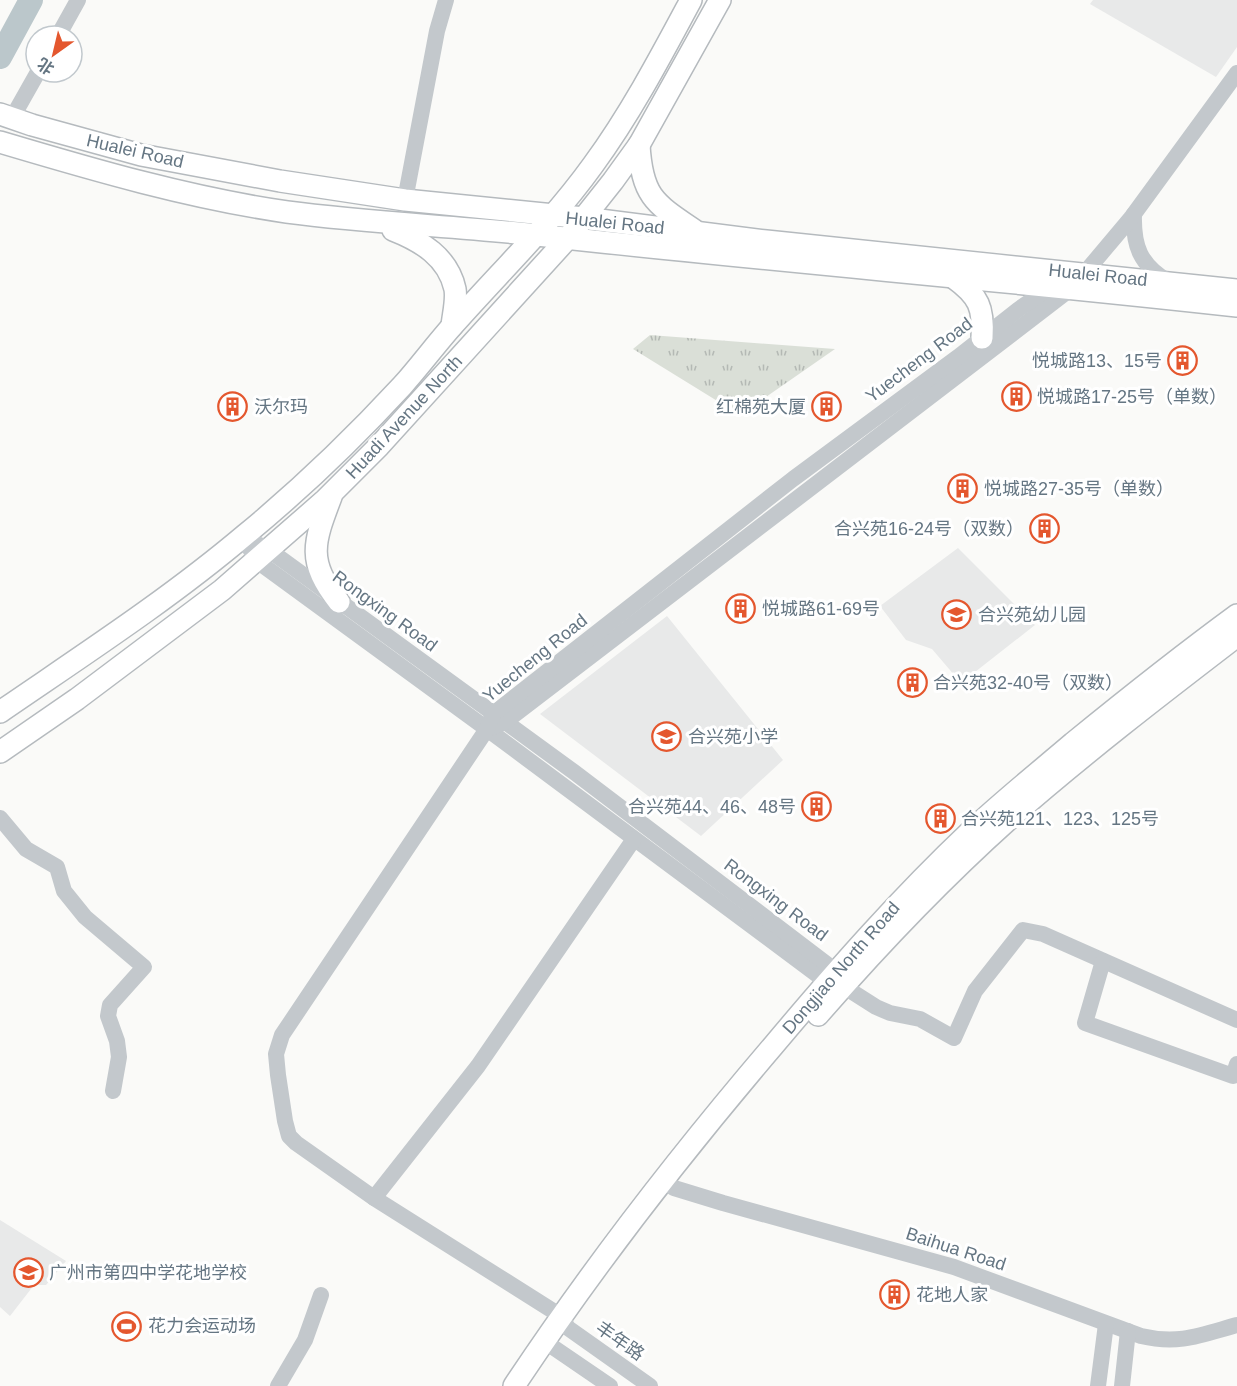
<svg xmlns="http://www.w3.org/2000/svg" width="1237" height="1386" font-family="Helvetica,'Noto Sans SC',sans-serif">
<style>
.built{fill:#e8e9e9}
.grass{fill:url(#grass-tufts)}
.garden{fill:#dadfd7}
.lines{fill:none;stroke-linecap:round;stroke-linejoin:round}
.river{stroke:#bbc7cb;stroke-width:24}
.major-casing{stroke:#b5babe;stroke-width:24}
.minor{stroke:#c3c8cc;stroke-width:16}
.major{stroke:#fff;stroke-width:21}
.labels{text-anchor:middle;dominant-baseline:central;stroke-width:6;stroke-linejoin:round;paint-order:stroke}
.street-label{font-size:18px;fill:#657683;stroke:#fff}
.poi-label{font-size:18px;fill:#657683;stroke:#fff;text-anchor:start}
</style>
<defs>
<pattern id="grass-tufts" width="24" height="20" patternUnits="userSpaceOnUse" patternTransform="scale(1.5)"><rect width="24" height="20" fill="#dadfd7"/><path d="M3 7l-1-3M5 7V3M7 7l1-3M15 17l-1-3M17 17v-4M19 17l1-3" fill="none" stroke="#b4b9b4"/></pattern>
</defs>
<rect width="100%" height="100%" fill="#fafaf8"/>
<!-- built -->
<g class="built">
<path d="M 1093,0 L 1237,0 L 1237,47 L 1216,77 L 1090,4 Z"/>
<path d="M 958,548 L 1035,625 L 961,683 L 932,649 L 906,640 L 880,606 Z"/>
<path d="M 667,616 L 783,760 L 701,836 L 540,714 Z"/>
<path d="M 0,1220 L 66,1261 L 46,1285 L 34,1285 L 10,1316 L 0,1307 Z"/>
</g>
<!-- grass -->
<path class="grass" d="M 650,335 L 835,349 L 740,415 L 633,349 Z"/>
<!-- garden -->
<path class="garden" d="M 128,1312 L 139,1319 L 131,1338 L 113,1334 Z"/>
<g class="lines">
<!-- river -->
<path class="river" d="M 0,57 L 31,0"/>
<defs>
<g id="major">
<path d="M 0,114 L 32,125 L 141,155 L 280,181 L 405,200 L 584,218 L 766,241 L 1237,290"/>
<path d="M 0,142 C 94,170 190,198 287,212 C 370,223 454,226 537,235 C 770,261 1004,280 1237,306"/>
<path d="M 639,145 C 642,196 654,203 694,230"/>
<path d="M 393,230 C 421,241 448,257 455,289 C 457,300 453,315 452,326"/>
<path d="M 954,278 C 979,296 984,308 982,338"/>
<path d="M 331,497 C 313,544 307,561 339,602"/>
<path d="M 0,712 C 83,655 168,600 245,535 C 301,489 353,439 402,386 C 420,366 436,344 454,324 C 501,271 552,222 593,165 C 631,113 661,56 691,0"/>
<path d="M 0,752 L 77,699 L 222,590 L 325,500 L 379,446 L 567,239 L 613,181 L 639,145 L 720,0"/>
<path d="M 818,1015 C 878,946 941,880 1009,819 C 1082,755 1160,695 1237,636"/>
<path d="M 514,1386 C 593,1267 680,1155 773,1046 C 836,971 900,898 972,830 C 1004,800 1039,772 1073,743 C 1127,699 1181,656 1237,615"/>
</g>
</defs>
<!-- major casing -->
<use href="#major" class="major-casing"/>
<!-- minor -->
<g class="minor">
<path d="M 58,36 L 78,0"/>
<path d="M 12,118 L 38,72"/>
<path d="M 405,200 L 437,31 L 446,0"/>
<path d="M 1134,214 C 1133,246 1140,265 1169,282"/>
<path d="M 243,537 L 257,561 L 487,729 L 827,982 L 843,986 L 876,1007 L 890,1013 L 920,1019 L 954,1038 L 975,991 L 1023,930 L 1043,934 L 1237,1020"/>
<path d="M 257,544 L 269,550 L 574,772 L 836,971 L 841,981"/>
<path d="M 487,729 L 505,722 L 1072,288 L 1131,218 L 1237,73"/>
<path d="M 0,818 L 26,849 L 57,867 L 64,891 L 85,917 L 144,967 L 110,1005 L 108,1016 L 117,1041 L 119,1057 L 113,1091"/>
<path d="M 1103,961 L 1085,1023 L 1233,1076 L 1237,1064"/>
<path d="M 662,1180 L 674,1188 L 723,1203 L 954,1267 L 1141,1336 C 1179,1345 1201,1335 1237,1325"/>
<path d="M 374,1198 L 478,1066 L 634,839"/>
<path d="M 544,1341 L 610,1386"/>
<path d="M 278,1386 L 305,1340 L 321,1295"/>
<path d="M 650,1386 L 568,1328 L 561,1316 L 374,1198 L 296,1143 L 289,1136 L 285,1121 L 278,1075 L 276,1054 L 282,1035 L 487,729 L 493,714 L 793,479 L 958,357 L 1019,309 L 1054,285"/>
<path d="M 1098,1386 L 1106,1324"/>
<path d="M 1122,1386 L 1128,1331"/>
</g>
<!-- major -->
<use href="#major" class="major"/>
</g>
<!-- icons -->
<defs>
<symbol id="building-ring" viewBox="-11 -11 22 22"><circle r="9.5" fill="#fff" stroke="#e4572e" stroke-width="1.5"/><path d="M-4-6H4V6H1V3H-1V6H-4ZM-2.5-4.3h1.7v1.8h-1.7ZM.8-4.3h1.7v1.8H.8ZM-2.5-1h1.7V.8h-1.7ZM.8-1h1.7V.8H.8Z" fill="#e4572e"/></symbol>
<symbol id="school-ring" viewBox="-11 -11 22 22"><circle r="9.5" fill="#fff" stroke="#e4572e" stroke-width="1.5"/><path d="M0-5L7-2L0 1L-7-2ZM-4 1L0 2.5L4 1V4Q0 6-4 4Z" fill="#e4572e"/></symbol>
<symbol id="stadium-ring" viewBox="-11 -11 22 22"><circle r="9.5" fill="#fff" stroke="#e4572e" stroke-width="1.5"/><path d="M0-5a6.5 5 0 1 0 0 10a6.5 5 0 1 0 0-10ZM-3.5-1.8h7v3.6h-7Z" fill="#e4572e"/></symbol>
</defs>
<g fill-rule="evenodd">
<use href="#building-ring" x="1166" y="344" width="33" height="33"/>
<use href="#building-ring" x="1000" y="380" width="33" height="33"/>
<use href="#building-ring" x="216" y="390" width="33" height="33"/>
<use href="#building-ring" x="810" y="390" width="33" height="33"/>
<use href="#building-ring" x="946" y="472" width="33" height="33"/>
<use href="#building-ring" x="1028" y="512" width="33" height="33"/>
<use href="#building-ring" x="724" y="592" width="33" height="33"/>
<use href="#school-ring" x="940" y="598" width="33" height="33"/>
<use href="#building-ring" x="896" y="666" width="33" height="33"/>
<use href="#school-ring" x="650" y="720" width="33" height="33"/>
<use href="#building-ring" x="800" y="790" width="33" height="33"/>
<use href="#building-ring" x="924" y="802" width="33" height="33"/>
<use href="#school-ring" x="12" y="1256" width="33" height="33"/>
<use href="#building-ring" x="878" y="1278" width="33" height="33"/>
<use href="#stadium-ring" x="110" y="1310" width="33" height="33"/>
</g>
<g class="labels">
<!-- street labels -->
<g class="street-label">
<text transform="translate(135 151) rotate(13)">Hualei Road</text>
<text transform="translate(615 223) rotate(6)">Hualei Road</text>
<text transform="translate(1098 275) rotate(6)">Hualei Road</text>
<text transform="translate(919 360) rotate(-37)">Yuecheng Road</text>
<text transform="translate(404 417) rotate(-47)">Huadi Avenue North</text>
<text transform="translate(385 611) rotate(36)">Rongxing Road</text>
<text transform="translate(535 658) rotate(-39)">Yuecheng Road</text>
<text transform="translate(776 900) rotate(37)">Rongxing Road</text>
<text transform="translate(841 968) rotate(-49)">Dongjiao North Road</text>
<text transform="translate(956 1249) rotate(18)">Baihua Road</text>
<text transform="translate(620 1341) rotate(35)">丰年路</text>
</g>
<!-- poi labels -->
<g class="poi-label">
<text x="1162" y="361" text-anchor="end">悦城路13、15号</text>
<text x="1037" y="397">悦城路17-25号（单数）</text>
<text x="254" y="407">沃尔玛</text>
<text x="806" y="407" text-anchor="end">红棉苑大厦</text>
<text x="984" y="489">悦城路27-35号（单数）</text>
<text x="1024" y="529" text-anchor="end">合兴苑16-24号（双数）</text>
<text x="762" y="609">悦城路61-69号</text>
<text x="978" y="615">合兴苑幼儿园</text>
<text x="933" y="683">合兴苑32-40号（双数）</text>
<text x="688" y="737">合兴苑小学</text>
<text x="796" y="807" text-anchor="end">合兴苑44、46、48号</text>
<text x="961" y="819">合兴苑121、123、125号</text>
<text x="49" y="1273">广州市第四中学花地学校</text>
<text x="916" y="1295">花地人家</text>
<text x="148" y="1326">花力会运动场</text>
</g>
</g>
<!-- north arrow -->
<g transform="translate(54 54) rotate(214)"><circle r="28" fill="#ffffff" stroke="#c1c8cd" stroke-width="1.5"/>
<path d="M0-4.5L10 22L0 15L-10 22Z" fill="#e4572e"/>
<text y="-9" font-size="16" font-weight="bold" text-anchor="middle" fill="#657683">北</text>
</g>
</svg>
